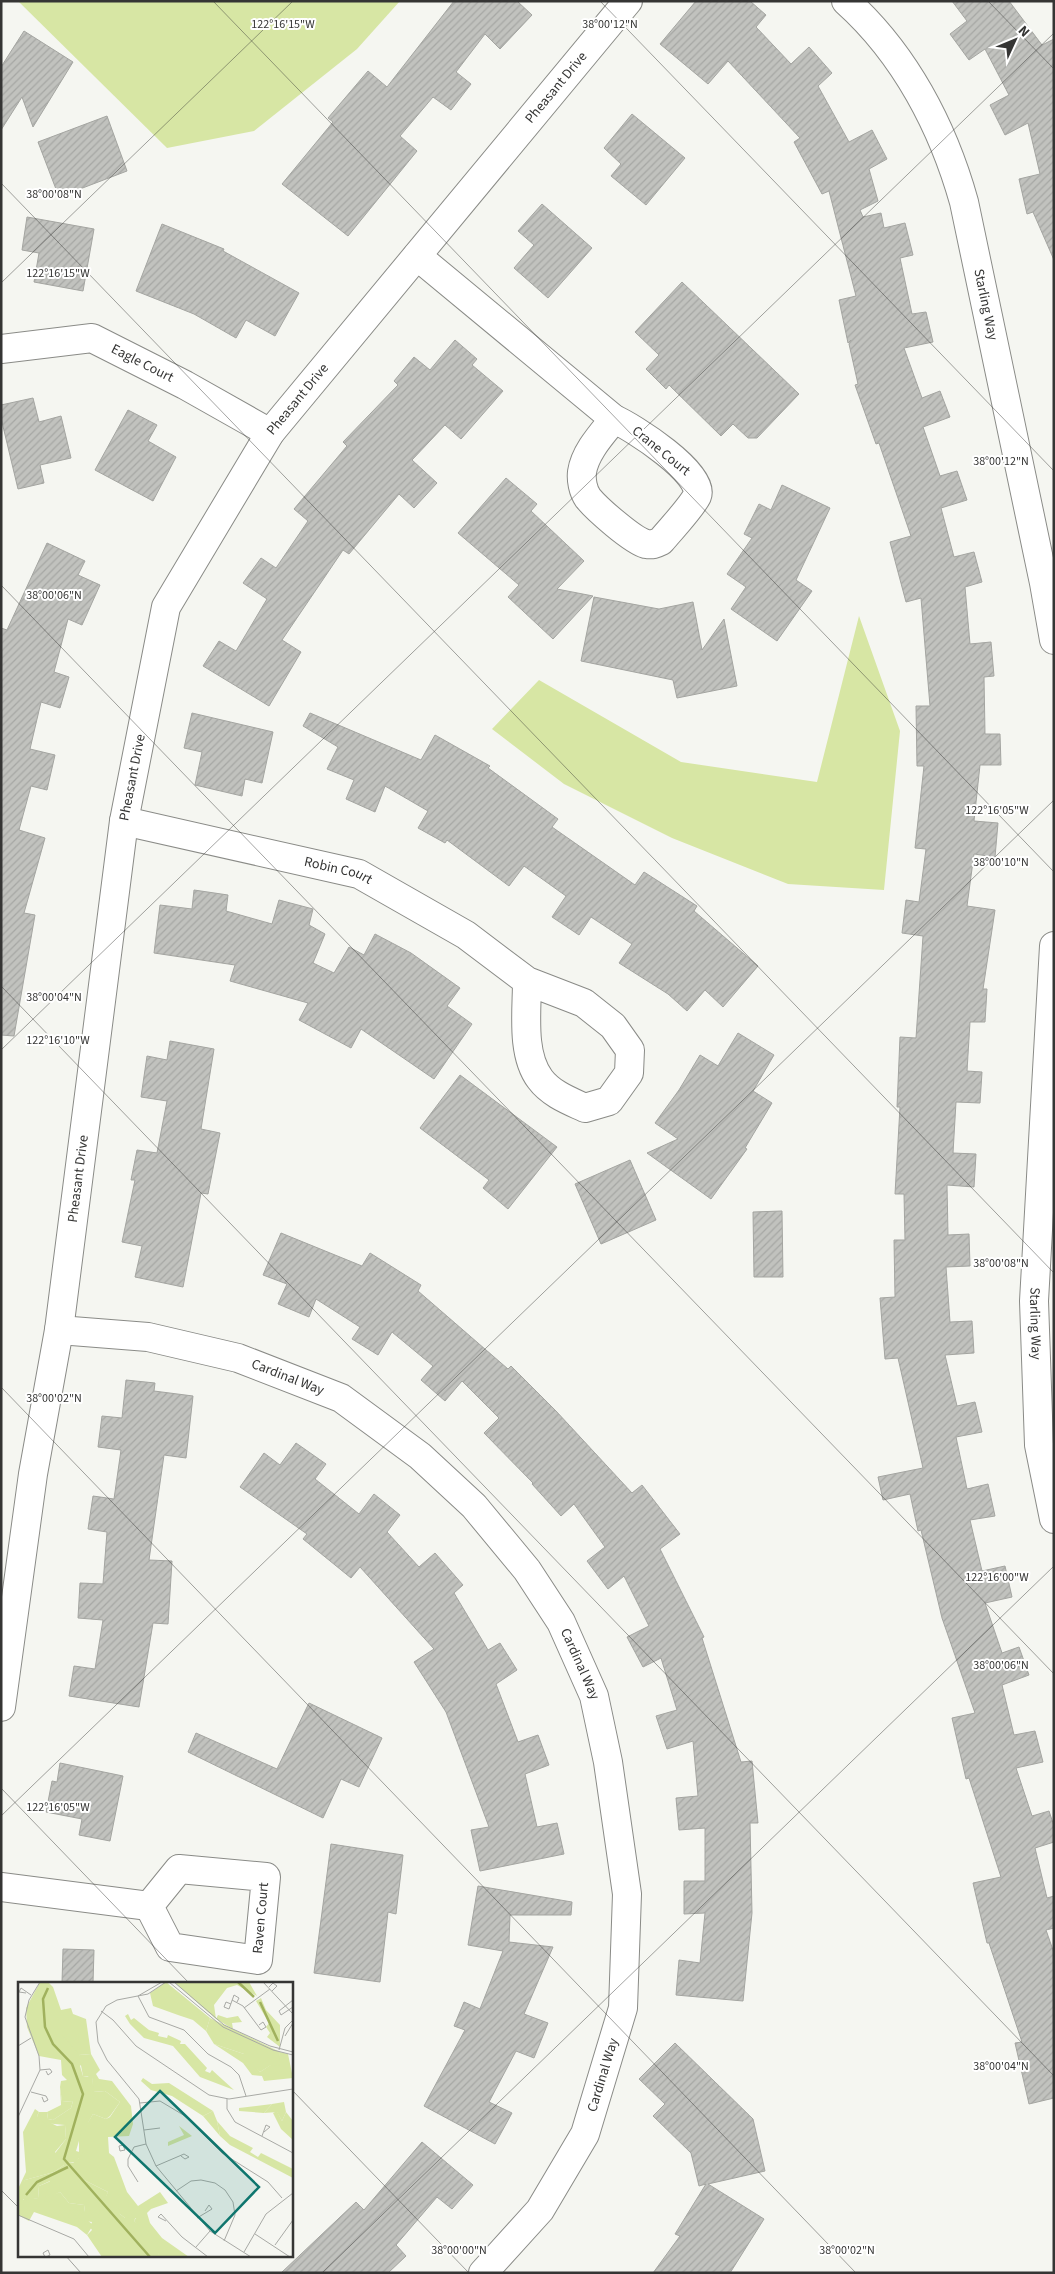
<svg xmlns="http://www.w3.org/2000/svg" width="1055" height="2274" font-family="'Source Sans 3',sans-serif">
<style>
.grass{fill:#d7e6a4}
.building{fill:url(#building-hatch);stroke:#a4a5a1}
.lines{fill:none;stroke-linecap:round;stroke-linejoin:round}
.minor-casing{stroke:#8a8b87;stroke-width:30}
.tertiary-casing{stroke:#8a8b87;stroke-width:30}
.minor{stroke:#fff;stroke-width:28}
.tertiary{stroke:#fff;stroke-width:28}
.ticks{fill:none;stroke:#353534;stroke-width:1;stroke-opacity:0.45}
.labels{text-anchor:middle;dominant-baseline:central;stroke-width:4;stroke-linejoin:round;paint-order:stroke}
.street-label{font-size:14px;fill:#353534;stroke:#fff}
.inset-river{fill:none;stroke:#a0b15d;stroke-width:2.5}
.inset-road{fill:none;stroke:#a8a9a5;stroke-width:1}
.view{fill:#0f766e;fill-opacity:0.15;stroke:#0f766e;stroke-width:2.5}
.inset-edge{fill:none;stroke:#353534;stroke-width:2.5}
.ticks-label{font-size:12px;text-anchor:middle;fill:#353534;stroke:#fff;stroke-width:4;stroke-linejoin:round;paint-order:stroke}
</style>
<defs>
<pattern id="building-hatch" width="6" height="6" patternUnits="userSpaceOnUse" patternTransform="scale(1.25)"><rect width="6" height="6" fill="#c1c2be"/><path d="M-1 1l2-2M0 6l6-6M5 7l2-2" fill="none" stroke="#a6a7a4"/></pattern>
</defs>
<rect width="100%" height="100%" fill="#f5f6f1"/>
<!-- grass -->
<g class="grass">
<path d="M 18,1 L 400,1 L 357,49 L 254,131 L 167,148 Z"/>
<path d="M 859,616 L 900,731 L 884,890 L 788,884 L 672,838 L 564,784 L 492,729 L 539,680 L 681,762 L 817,782 Z"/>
</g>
<!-- building -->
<g class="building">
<path d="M 454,1 L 517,1 L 532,15 L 500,49 L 485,34 L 456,72 L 471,84 L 451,110 L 433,97 L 400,136 L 417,151 L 348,236 L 282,184 L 333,122 L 328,118 L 368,71 L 387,87 Z"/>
<path d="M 696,1 L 750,1 L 766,15 L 756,27 L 791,64 L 809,47 L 832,73 L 818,86 L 849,142 L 872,130 L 887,159 L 869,169 L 878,201 L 860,210 L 863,217 L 881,213 L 884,228 L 905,223 L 913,255 L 900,258 L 912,314 L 926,312 L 933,342 L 904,348 L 922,398 L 940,391 L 950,417 L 923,427 L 940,476 L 957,471 L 967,500 L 941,508 L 954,557 L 974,552 L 982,582 L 965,587 L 970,644 L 991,642 L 994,676 L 984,677 L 985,734 L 1000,734 L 1001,765 L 980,765 L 974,821 L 998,823 L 995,857 L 974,854 L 967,906 L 995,910 L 983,989 L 987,989 L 985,1022 L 970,1022 L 967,1071 L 982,1072 L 980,1103 L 956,1102 L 953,1153 L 976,1154 L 974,1187 L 947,1185 L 948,1235 L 969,1234 L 970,1266 L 946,1267 L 950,1322 L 972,1321 L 974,1353 L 945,1355 L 957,1406 L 975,1402 L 982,1432 L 956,1437 L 967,1489 L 988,1484 L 995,1516 L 970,1520 L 982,1571 L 1005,1566 L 1012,1597 L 985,1603 L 1002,1653 L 1019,1647 L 1029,1675 L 1002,1685 L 1014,1735 L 1035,1731 L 1043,1762 L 1016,1768 L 1032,1816 L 1049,1811 L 1054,1826 L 1054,1842 L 1035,1848 L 1047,1898 L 1054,1896 L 1054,1928 L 1046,1930 L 1054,1953 L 1054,2098 L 1029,2104 L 1015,2043 L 1022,2042 L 989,1943 L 987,1943 L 973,1883 L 1001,1877 L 969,1778 L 966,1779 L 952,1718 L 975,1713 L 942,1618 L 921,1530 L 918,1531 L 910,1494 L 883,1500 L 878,1477 L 923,1468 L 898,1358 L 885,1359 L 880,1298 L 895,1297 L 894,1240 L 905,1240 L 904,1194 L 895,1194 L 900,1107 L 897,1107 L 900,1037 L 916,1038 L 923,936 L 902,933 L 906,900 L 919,902 L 926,849 L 915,848 L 924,766 L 917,766 L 916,706 L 930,706 L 921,598 L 906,602 L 890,542 L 911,536 L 879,443 L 876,444 L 855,385 L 858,384 L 849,344 L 851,340 L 848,343 L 839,300 L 856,296 L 829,191 L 822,194 L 794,142 L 800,138 L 728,61 L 708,84 L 660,44 Z"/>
<path d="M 952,1 L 1009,1 L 1042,45 L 1054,39 L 1054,260 L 1033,212 L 1027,214 L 1019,179 L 1040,174 L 1028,123 L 1005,135 L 990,105 L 1009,95 L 985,49 L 969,60 L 950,34 L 967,21 Z"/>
<path d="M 24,31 L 73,62 L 33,127 L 22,97 L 1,130 L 1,67 Z"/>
<path d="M 632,114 L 685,158 L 646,205 L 611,176 L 621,164 L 604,148 Z"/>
<path d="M 107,116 L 127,171 L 59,197 L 38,142 Z"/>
<path d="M 542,204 L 592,248 L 548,298 L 514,268 L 534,245 L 518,231 Z"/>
<path d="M 27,217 L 94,229 L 83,291 L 34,282 L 39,253 L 22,250 Z"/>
<path d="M 162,224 L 224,249 L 223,251 L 299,293 L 275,336 L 246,320 L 236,338 L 194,314 L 136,291 Z"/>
<path d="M 682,282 L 799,394 L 757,438 L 748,438 L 733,424 L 721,436 L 669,385 L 666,389 L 646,369 L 659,355 L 635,332 Z"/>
<path d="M 455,340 L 477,359 L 472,365 L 503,391 L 461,439 L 445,425 L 412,460 L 437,483 L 414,508 L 399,494 L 349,554 L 343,550 L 282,640 L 301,652 L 269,706 L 203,666 L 219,641 L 236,651 L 267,599 L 243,583 L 261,558 L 276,568 L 308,521 L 294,509 L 347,446 L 343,442 L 398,385 L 394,381 L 414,357 L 430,370 Z"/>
<path d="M 33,398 L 39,422 L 61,416 L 71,458 L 40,465 L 44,483 L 18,489 L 1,418 L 1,405 Z"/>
<path d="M 128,410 L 157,425 L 148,441 L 176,457 L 153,501 L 95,470 Z"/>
<path d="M 506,478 L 537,504 L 531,511 L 584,561 L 557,589 L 593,596 L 553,639 L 508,597 L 519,585 L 458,533 Z"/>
<path d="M 782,485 L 830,508 L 796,580 L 812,591 L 777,641 L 731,609 L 746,587 L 727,574 L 752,538 L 744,534 L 759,504 L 771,510 Z"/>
<path d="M 47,543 L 85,561 L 78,575 L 100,585 L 82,625 L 68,619 L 54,672 L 69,677 L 60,708 L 41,702 L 30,749 L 55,755 L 47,790 L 31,786 L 19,830 L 45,838 L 24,913 L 35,915 L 14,1036 L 1,1035 L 1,628 L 7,630 Z"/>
<path d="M 594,597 L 659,609 L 693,602 L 702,650 L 724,619 L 737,686 L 677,698 L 673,680 L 581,661 Z"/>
<path d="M 192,713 L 273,732 L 262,783 L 245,779 L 242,796 L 195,785 L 202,752 L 184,748 Z"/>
<path d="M 310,713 L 421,760 L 435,735 L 490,766 L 488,768 L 558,819 L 552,827 L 635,885 L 644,872 L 697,906 L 694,911 L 758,966 L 723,1007 L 705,990 L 687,1011 L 668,994 L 619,963 L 632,944 L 591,917 L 579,935 L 552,917 L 566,896 L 524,866 L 509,886 L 447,840 L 445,843 L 418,828 L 428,811 L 385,786 L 375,812 L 346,799 L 354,780 L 327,769 L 338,747 L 303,726 Z"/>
<path d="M 194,890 L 228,895 L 226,911 L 272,924 L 279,900 L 313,909 L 309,925 L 325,934 L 313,963 L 334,973 L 349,947 L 364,955 L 375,934 L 411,953 L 460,988 L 447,1006 L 472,1024 L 434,1079 L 361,1029 L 351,1048 L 299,1020 L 308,1003 L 230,981 L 235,965 L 154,953 L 160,905 L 192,909 Z"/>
<path d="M 738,1033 L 774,1055 L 753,1091 L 772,1103 L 745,1148 L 747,1149 L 711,1199 L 647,1153 L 678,1139 L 655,1123 L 679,1090 L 700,1055 L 718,1066 Z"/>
<path d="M 170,1041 L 214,1049 L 201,1129 L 220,1133 L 208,1194 L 201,1193 L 183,1287 L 135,1277 L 142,1246 L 122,1242 L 135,1180 L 131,1180 L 137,1150 L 157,1153 L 167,1101 L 141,1097 L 147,1056 L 167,1060 Z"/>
<path d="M 460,1075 L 557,1147 L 508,1209 L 483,1188 L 489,1180 L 420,1128 Z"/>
<path d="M 630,1160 L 656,1220 L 601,1244 L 575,1184 Z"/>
<path d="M 782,1211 L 783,1277 L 754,1277 L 753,1212 Z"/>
<path d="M 281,1233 L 362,1266 L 370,1253 L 421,1285 L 418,1291 L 508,1369 L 511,1366 L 556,1411 L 632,1493 L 642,1485 L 680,1534 L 660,1549 L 704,1637 L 702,1638 L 741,1762 L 752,1761 L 758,1823 L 750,1823 L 752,1913 L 743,2001 L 676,1995 L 679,1960 L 700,1963 L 705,1913 L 684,1914 L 684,1881 L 705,1881 L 705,1828 L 679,1830 L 676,1798 L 698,1796 L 693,1741 L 667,1749 L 656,1716 L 677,1710 L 661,1658 L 643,1667 L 627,1637 L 649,1626 L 624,1576 L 608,1589 L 587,1561 L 605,1547 L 574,1504 L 561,1516 L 532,1484 L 533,1483 L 484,1433 L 499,1418 L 462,1381 L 445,1401 L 421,1380 L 433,1366 L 392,1332 L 378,1355 L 352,1339 L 360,1327 L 316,1299 L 309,1317 L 278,1304 L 287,1284 L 263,1275 Z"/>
<path d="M 126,1380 L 155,1383 L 154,1391 L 193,1396 L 186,1458 L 164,1455 L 149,1560 L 172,1561 L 168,1624 L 153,1623 L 139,1707 L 69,1696 L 74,1666 L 95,1669 L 103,1620 L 78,1618 L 80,1583 L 103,1584 L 107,1532 L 88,1529 L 93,1496 L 114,1499 L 121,1450 L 98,1447 L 102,1416 L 122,1418 Z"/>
<path d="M 296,1443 L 326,1464 L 315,1479 L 359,1514 L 374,1494 L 400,1515 L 387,1532 L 419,1567 L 435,1553 L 463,1585 L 454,1593 L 488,1650 L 500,1643 L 517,1670 L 496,1684 L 518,1742 L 538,1735 L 549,1765 L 525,1774 L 537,1827 L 557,1823 L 564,1854 L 480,1871 L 471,1830 L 489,1827 L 446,1712 L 414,1662 L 434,1649 L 360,1567 L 351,1578 L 303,1539 L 307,1534 L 240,1487 L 264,1453 L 280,1465 Z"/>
<path d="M 309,1703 L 382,1738 L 359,1787 L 341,1779 L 323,1818 L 188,1752 L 196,1733 L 277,1769 Z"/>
<path d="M 60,1763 L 123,1776 L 110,1841 L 79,1835 L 82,1819 L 46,1812 L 52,1781 L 57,1782 Z"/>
<path d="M 331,1844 L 403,1855 L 396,1914 L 388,1912 L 380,1982 L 314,1973 Z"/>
<path d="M 478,1886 L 572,1902 L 571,1915 L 510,1915 L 509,1942 L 553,1947 L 524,2014 L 548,2023 L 534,2058 L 516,2051 L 489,2102 L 512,2113 L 495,2144 L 424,2106 L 465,2030 L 454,2026 L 464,2002 L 480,2009 L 503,1951 L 468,1945 Z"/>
<path d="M 63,1949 L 94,1950 L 93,1983 L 62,1983 Z"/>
<path d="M 675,2043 L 753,2119 L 765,2171 L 708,2184 L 764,2219 L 730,2273 L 653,2273 L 680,2236 L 675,2234 L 706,2184 L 699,2186 L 691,2153 L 653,2116 L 665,2104 L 639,2079 Z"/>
<path d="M 422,2142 L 473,2185 L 452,2209 L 437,2197 L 396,2245 L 406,2256 L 388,2273 L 281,2273 L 356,2202 L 364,2210 Z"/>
</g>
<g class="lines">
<defs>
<g id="minor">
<path id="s1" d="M 846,1 C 905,54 943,127 964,202 L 1044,583 L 1054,640"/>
<path d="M 417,256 L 614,419"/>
<path id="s2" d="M 1,349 L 92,338 L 185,385 L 270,433"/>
<path d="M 614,419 C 631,426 706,474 697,496 C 691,508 670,530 661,541 C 655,544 652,545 646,544 C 632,540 597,509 588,498 C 583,491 581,480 582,472 C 585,452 602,434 614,419 Z"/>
<path id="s3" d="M 124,821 L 359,874 L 466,935 L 527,981 L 584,1003 L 613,1026 L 630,1050 L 629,1073 L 609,1101 L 585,1108 C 570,1101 551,1094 540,1079 C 521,1054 527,1011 527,981"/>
<path id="s4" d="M 1054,946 L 1034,1301 L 1039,1445 L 1054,1519"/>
<path id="s5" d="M 59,1330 L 148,1337 L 238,1358 L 341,1398 L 420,1456 L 474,1506 L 527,1570 L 561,1622 L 594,1696 L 608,1762 L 627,1894 L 623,2008 L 585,2134 L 540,2210 L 483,2273"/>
<path d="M 179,1869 L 266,1877 L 258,1960 L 170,1947 L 149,1906 Z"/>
<path d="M 1,1887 L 149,1906"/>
</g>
<g id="tertiary">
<path id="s6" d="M 1,1707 L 33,1474 L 59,1330 L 124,821 L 166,607 L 270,433 L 628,1"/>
</g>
</defs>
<!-- minor casing -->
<use href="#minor" class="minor-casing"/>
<!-- tertiary casing -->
<use href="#tertiary" class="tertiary-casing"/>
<!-- minor -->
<use href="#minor" class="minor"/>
<!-- tertiary -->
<use href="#tertiary" class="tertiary"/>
</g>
<!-- ticks -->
<path class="ticks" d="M 213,1 L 1054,872M 600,1 L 1054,471M 988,1 L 1054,69M 1,183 L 1054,1273M 1,283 L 293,1M 1,585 L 1054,1674M 1,986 L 1054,2076M 1,1050 L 1054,33M 1,1387 L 856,2273M 1,1788 L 189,1983M 1,1816 L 1054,800M 291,2089 L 469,2273M 1,2190 L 19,2208M 65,2255 L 81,2273M 322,2273 L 1054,1566"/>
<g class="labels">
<!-- street labels -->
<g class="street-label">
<text stroke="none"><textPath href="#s6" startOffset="1764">Pheasant Drive</textPath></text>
<text stroke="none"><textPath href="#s1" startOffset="341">Starling Way</textPath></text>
<text stroke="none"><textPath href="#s2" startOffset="148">Eagle Court</textPath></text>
<text stroke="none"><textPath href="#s6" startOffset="1359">Pheasant Drive</textPath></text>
<text transform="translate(661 451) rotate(39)">Crane Court</text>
<text stroke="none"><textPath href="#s6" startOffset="939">Pheasant Drive</textPath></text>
<text stroke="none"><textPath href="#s3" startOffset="220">Robin Court</textPath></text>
<text stroke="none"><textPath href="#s6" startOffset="534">Pheasant Drive</textPath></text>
<text stroke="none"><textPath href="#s4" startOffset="378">Starling Way</textPath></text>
<text stroke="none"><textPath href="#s5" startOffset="235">Cardinal Way</textPath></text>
<text stroke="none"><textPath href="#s5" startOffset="655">Cardinal Way</textPath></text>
<text transform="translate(261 1918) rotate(-85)">Raven Court</text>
<text transform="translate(603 2075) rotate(-73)">Cardinal Way</text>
</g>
</g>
<!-- overview -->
<g transform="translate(18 1982)">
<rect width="275" height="275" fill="#f5f6f1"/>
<path d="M 181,27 L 192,36 L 188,49 L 175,38 L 160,33 L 175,31 ZM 110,32 L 113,38 L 116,36 L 131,48 L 141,51 L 140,54 L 149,56 L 150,53 L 163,59 L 162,62 L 167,62 L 189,86 L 187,89 L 192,91 L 194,88 L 216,108 L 182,95 L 155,64 L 126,56 L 112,42 L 107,34 ZM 200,33 L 209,36 L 220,34 L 224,40 L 214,41 L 215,47 L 198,37 ZM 196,62 L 226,72 L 242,90 L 260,78 L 262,70 L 270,72 L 275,96 L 246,99 L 244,94 L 234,93 L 225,81 ZM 73,72 L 82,88 L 78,92 L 81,97 L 94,99 L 113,124 L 115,142 L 111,154 L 90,155 L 91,171 L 96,175 L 109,210 L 120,224 L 142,210 L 150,221 L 133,227 L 129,231 L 132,241 L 144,256 L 171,275 L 142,274 L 116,239 L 118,236 L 107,236 L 102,232 L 87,216 L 90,210 L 66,198 L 50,181 L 55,181 L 61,176 L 61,144 L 69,142 L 75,132 L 88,137 L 92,135 L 102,120 L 87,109 L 75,110 L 74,95 L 65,94 L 61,73 ZM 125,96 L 134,102 L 151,101 L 195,129 L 185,134 L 154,114 L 133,108 L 123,99 ZM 42,105 L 44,120 L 55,119 L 53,126 L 35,138 L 30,137 L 29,130 L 43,123 ZM 254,122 L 246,131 L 221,129 L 221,126 ZM 17,127 L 21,130 L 19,134 L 39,144 L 47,143 L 48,157 L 37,170 L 46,183 L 36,190 L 7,198 L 5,218 L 20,216 L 21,204 L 33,199 L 28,216 L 42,210 L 51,221 L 66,223 L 67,230 L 60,230 L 75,243 L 69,253 L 59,245 L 16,230 L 11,239 L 0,233 L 0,207 L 8,190 L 5,150 ZM 259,129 L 264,139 L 268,130 L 275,139 L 275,158 L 263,147 L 255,131 ZM 199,139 L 212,154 L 235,166 L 232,170 L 240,175 L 243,171 L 275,187 L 275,196 L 212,163 L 202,154 ZM 161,144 L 174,154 L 150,164 L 150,160 L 166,153 Z" fill="#d7e6a4"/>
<path d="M 22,0 L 30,0 L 35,5 L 43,28 L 53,26 L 55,32 L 68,37 L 73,72 L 61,73 L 66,79 L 62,84 L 65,94 L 70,95 L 72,92 L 74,95 L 76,110 L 87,109 L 102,120 L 92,134 L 88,137 L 75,132 L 70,141 L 71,146 L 64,150 L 61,145 L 63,152 L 58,169 L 65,171 L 58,180 L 50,181 L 66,198 L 90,210 L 88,215 L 95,223 L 100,223 L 102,232 L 107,236 L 118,235 L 116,239 L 122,245 L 128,246 L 131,251 L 128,254 L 137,256 L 138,260 L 134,262 L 140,266 L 141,273 L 147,267 L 151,270 L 147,275 L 84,275 L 69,253 L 74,248 L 72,245 L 74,240 L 60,238 L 56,232 L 55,227 L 67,230 L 66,223 L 51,221 L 42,210 L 33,215 L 35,220 L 26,219 L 32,199 L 21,204 L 20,216 L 6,219 L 2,210 L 7,198 L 36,190 L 46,183 L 36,179 L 35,174 L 48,157 L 47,143 L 26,141 L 19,134 L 21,130 L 29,130 L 30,137 L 35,138 L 53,126 L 55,119 L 44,120 L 42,105 L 43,99 L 49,98 L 44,93 L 43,78 L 21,74 L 9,45 L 8,26 ZM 148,0 L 181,27 L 180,33 L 160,33 L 135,24 L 132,11 ZM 156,0 L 231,0 L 239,14 L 219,3 L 209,6 L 196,23 L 198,37 ZM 243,16 L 248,28 L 262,43 L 262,65 L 249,55 L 252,51 L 248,45 L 251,41 L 238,19 ZM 192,36 L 262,70 L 261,84 L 253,83 L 242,90 L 226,77 L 226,72 L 196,62 L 188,49 ZM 266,120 L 268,130 L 264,139 L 259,130 L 246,131 L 254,122 ZM 195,129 L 199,139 L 202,154 L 185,134 Z" fill="#d7e6a4"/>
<path d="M 44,53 L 60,53 L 62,70 L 60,71 Z" fill="#d7e6a4"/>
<path class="inset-river" d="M 220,0 L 236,15M 30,6 L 25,17 L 27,45 L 35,62 L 54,82 L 65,112 L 46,177 L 132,275M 242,20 L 260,59M 8,213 L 19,200 L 50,185"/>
<path class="inset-road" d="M 148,0 L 130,12 L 99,18 L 88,24 L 78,40 L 80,60 L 89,78 L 121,117 L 128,162 L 138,184 L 192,249 L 233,275M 151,0 L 205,45 L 255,68 L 275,73M 156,0 L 206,43 L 252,64 L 275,70M 245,0 L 275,32M 251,5 L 255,1 L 259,4 L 254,9M 8,11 L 1,10 L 3,6 L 13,13M 120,14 L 131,35 L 166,48 L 190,72 L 213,85 L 221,93 L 228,114M 120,14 L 144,0M 214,18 L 225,24 L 243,48 L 248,45 L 245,40 L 241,43M 275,18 L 261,29 L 263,33 L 275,25M 213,22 L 208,20 L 206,25 L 211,27 L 216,13 L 221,16 L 219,20M 226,26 L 252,7M 83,29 L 95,38 L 118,64 L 191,113 L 211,117 L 275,107M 267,54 L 275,41M 0,64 L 13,56M 261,68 L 267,46 L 275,38M 22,88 L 32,87 L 34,90 L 30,93 L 28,89M 13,110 L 28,114 L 30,118 L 26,120 L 24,115M 209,117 L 209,127 L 217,140 L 275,171M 122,121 L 142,119 L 167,134 L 204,171 L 250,200 L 264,216M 0,135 L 22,88 L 21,74 L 7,35 L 11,18 L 22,0M 126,148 L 142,146M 244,154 L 248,143 L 252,145 L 246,150M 105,163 L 107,168 L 102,169 L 101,164 ZM 138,184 L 166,172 L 171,175 L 167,177 L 163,174M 120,200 L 110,184 L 110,177 L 116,165 L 128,162M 158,209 L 173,199 L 183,198 L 197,201 L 207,208 L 215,220 L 217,233 L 206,259M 0,233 L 56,257 L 71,275M 179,236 L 194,227 L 191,223 L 187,229M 148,239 L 140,235 L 143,232 L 164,255 L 190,275M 237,252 L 272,275M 257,263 L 275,238M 178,265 L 192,249M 226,270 L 248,232 L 275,211M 27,275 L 25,271 L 30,268 L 32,273 L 28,275"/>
<path class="view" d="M 142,109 L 241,205 L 197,251 L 97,155 Z"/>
<rect width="275" height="275" class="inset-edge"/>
</g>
<g class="ticks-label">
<text x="283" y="28">122°16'15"W</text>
<text x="610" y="28">38°00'12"N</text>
<text x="54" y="198">38°00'08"N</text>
<text x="58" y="277">122°16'15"W</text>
<text x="1001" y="465">38°00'12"N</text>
<text x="54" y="599">38°00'06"N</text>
<text x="997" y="814">122°16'05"W</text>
<text x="1001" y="866">38°00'10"N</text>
<text x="54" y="1001">38°00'04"N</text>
<text x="58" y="1044">122°16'10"W</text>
<text x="1001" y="1267">38°00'08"N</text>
<text x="54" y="1402">38°00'02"N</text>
<text x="997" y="1581">122°16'00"W</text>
<text x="1001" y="1669">38°00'06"N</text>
<text x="58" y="1811">122°16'05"W</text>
<text x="1001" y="2070">38°00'04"N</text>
<text x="459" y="2254">38°00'00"N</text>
<text x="847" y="2254">38°00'02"N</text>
</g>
<!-- border -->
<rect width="1055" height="2274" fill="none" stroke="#353534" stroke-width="5"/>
<!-- north arrow -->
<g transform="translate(1015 40) rotate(46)" stroke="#ffffff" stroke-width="4" paint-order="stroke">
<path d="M0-4L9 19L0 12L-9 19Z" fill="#353534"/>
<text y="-8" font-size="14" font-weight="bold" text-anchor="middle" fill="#353534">N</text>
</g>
</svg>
